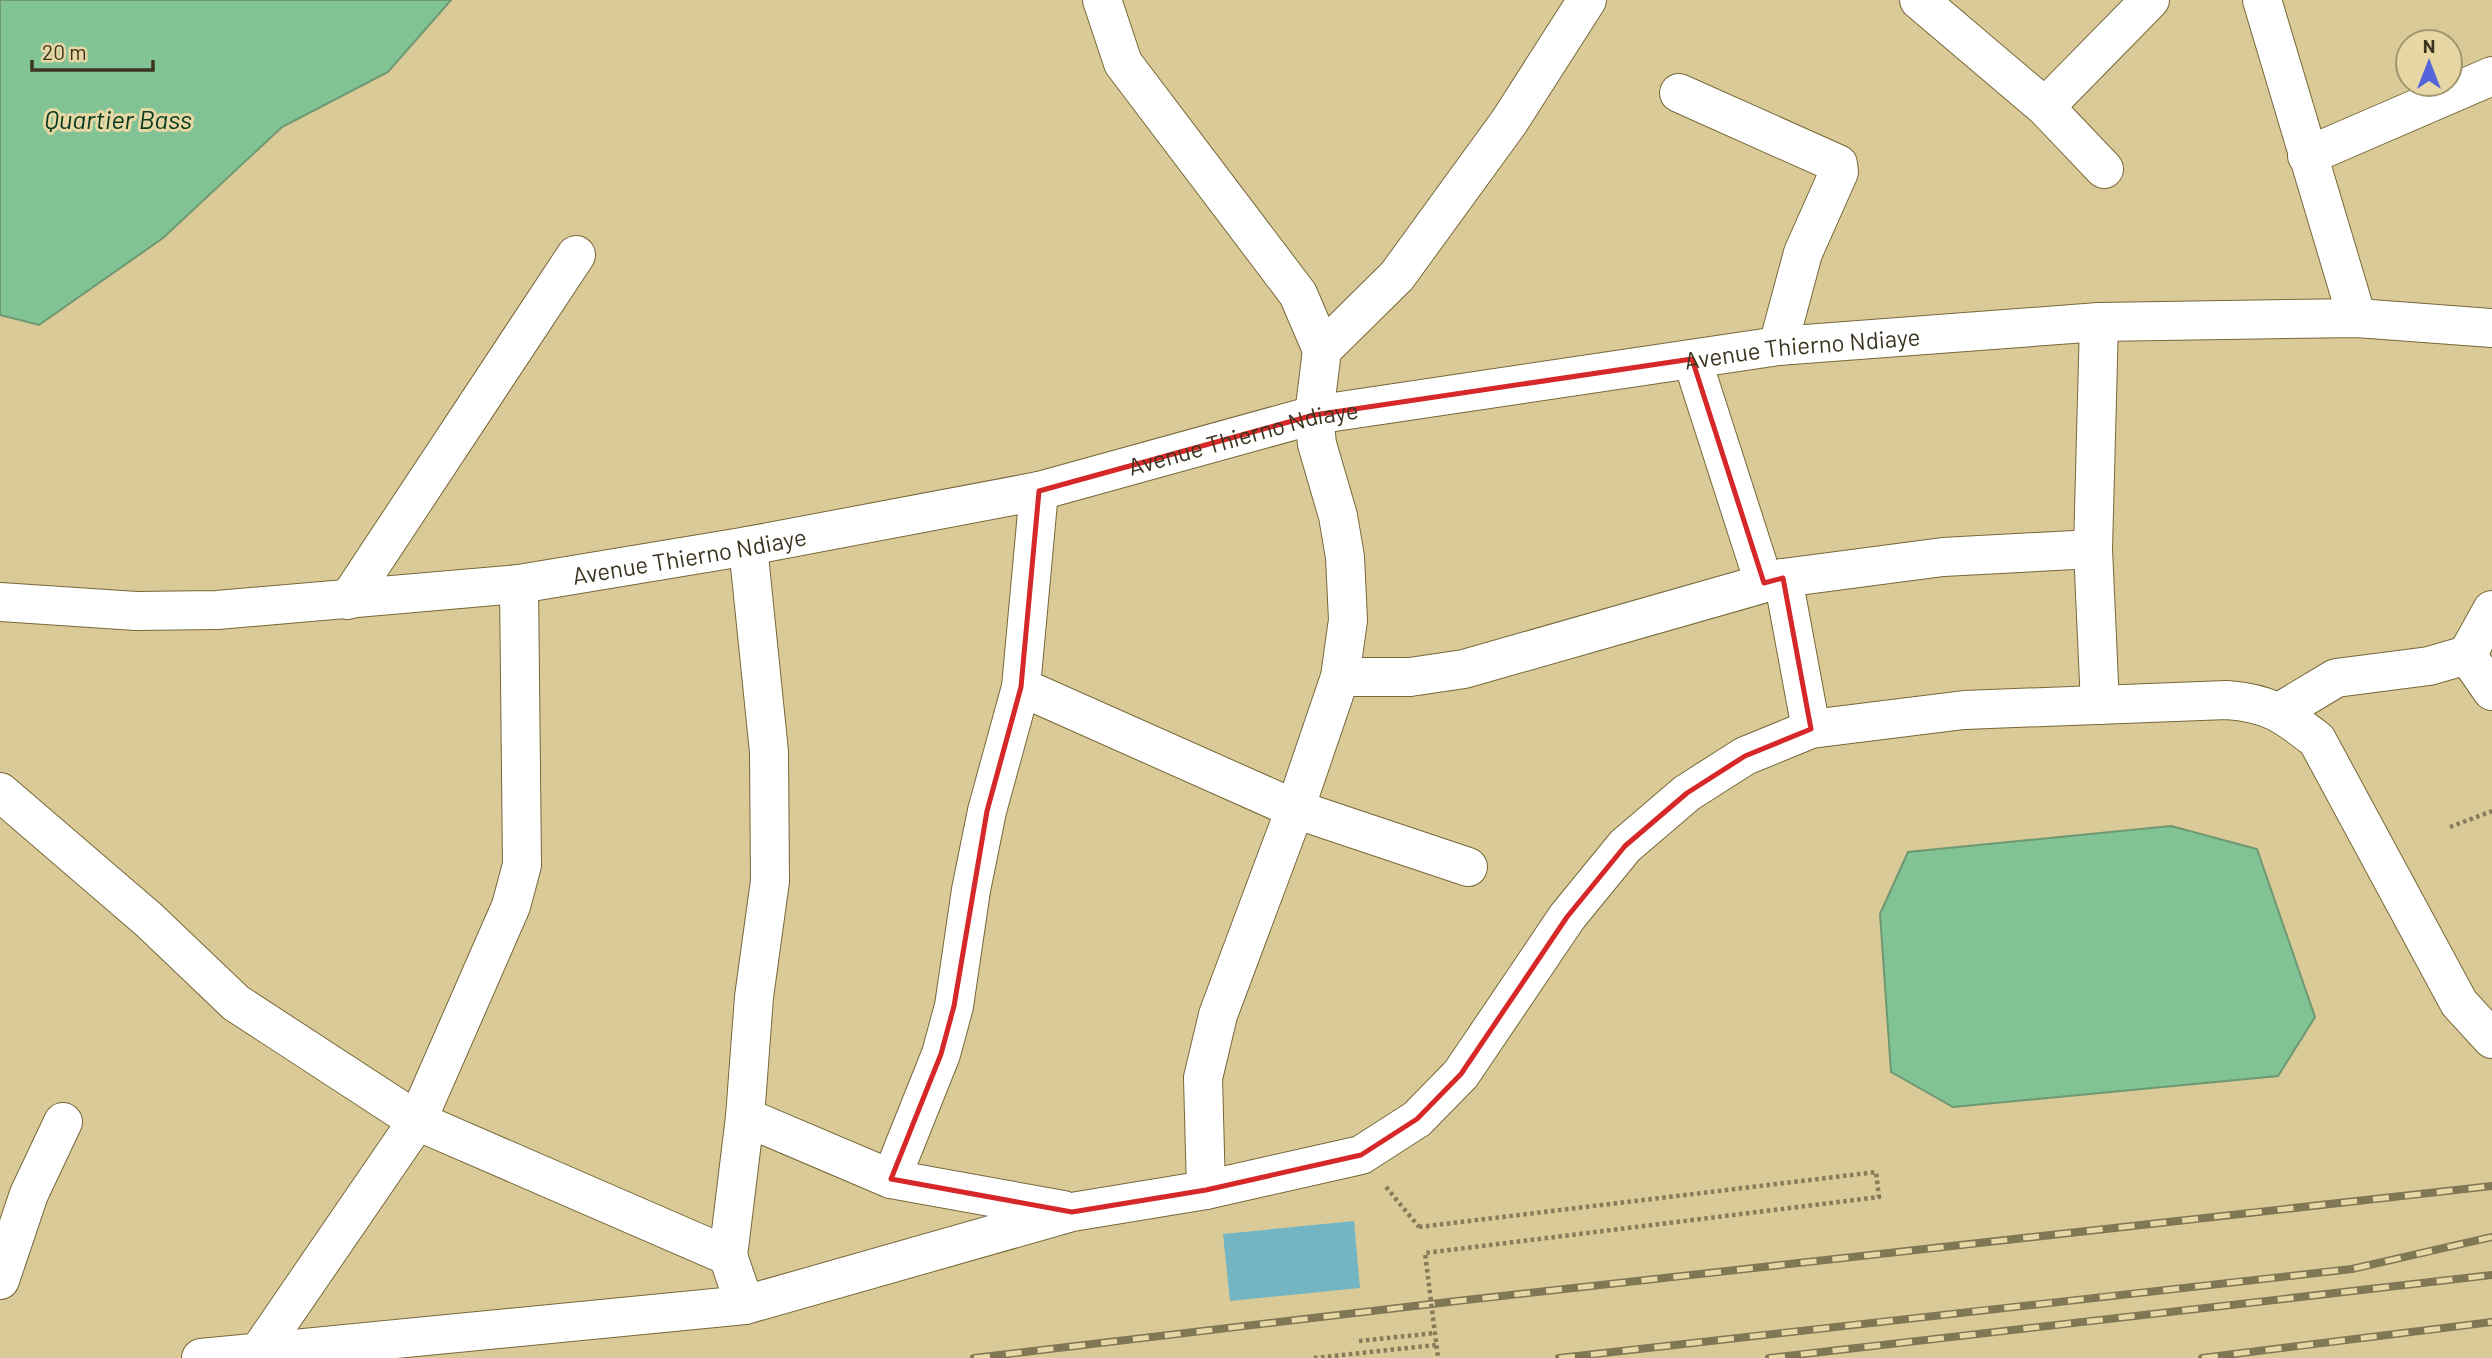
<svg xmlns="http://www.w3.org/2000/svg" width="2492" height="1358" font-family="Barlow,sans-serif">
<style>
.water{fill:#82c395;stroke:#6d9872;stroke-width:2}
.building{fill:#74b5c3}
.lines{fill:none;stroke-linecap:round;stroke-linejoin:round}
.street-casing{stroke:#776839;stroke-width:40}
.path{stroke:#867c59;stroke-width:4.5;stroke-dasharray:3.5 3.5;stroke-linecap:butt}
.street{stroke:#fff;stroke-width:38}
.rail-casing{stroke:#807754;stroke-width:8}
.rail{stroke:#e6d7a4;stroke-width:5;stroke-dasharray:16;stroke-linecap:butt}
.path-bridge{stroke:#867c59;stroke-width:4.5;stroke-dasharray:3.5 3.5;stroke-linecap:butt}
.marked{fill:none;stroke:#d62828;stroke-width:5;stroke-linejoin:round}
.labels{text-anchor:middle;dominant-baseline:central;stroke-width:6;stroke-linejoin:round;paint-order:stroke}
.street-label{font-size:24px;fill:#3b3520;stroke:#e6d7a4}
.water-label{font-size:26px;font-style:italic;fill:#053a1d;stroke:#e6d7a4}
</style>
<rect width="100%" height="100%" fill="#d9ca97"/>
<!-- water -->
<g class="water">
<path d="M 0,0 L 451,0 L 388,72 L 282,127 L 163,238 L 39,325 L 0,315 Z"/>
<path d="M 2171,826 L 2257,849 L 2315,1017 L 2278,1076 L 1953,1107 L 1891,1072 L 1880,914 L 1908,852 Z"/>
</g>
<!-- building -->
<path class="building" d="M 1354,1221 L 1360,1288 L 1230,1301 L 1223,1234 Z"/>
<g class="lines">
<defs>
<g id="street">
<path d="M 1102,0 L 1123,63 L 1298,294 L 1322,350"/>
<path d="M 1919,0 L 2045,107 L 2104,169"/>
<path d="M 2262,0 L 2357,318"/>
<path d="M 1679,93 L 1838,164 L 1839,172 L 1803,253 L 1778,346"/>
<path d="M 2045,107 L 2150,0"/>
<path d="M 2307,156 L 2492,76"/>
<path d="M 2099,322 L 2093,549 L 2100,705"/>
<path d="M 1692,359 L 1764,583"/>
<path d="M 1783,578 L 1811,729"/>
<path d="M 348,600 L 576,255"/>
<path id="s1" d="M 0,602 L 136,611 L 217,610 L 519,584 L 748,546 L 1039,491 L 1314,415 L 1778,346 L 2099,322 L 2357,318 L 2492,328"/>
<path d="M 2467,655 L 2492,691"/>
<path d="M 1340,677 L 1410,677 L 1464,669 L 1783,578 L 1943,557 L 2093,549"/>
<path d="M 1021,687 L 1295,809 L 1468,867"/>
<path d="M 2281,711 L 2336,678 L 2429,666 L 2467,655 L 2492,610"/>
<path d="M 0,792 L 149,920 L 236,1003 L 417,1121 L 728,1256 L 745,1305"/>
<path d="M 745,1117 L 891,1179 L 1063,1210"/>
<path d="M 891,1179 L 941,1054 L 954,1006 L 971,890 L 987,811 L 1021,687 L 1039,491"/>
<path d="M 1206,1190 L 1203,1078 L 1218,1015 L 1295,809 L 1340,677 L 1348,620 L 1345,557 L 1338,516 L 1317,444 L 1314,415 L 1322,350 L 1397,276 L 1509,122 L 1587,0"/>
<path d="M 728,1256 L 745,1117 L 754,997 L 770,881 L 769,752 L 748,546"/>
<path d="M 0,1280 L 29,1194 L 63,1122"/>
<path d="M 258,1353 L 417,1121 L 511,906 L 522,865 L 519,584"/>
<path d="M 201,1358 L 745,1305 L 1072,1212 L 1206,1190 L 1361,1155 L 1417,1119 L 1461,1074 L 1567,917 L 1625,846 L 1687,793 L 1745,756 L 1811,729 L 1964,710 L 2227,700 C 2269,703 2284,714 2317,740 L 2459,1003 L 2492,1039"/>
</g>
</defs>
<!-- street casing -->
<use href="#street" class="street-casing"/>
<!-- path -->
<g class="path">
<path d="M 2450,827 L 2492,811"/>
<path d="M 1386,1187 L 1419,1227"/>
<path d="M 1359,1341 L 1435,1333"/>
<path d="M 1314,1358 L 1436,1345"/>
</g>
<!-- street -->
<use href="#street" class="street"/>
<defs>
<g id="rail">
<path d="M 974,1358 L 1457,1301 L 2492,1186"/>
<path d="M 1559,1358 L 2352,1269 L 2492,1237"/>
<path d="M 1769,1358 L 2492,1275"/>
<path d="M 2202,1358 L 2492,1322"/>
</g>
</defs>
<!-- rail casing -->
<use href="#rail" class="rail-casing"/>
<!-- rail -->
<use href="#rail" class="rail"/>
<!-- path-bridge -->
<path class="path-bridge" d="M 1419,1227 L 1876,1172 L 1879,1197 L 1425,1253 L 1438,1358"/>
</g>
<!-- marked area -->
<path class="marked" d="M 1692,359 L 1764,583 L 1783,578 L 1811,729 L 1745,756 L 1687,793 L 1625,846 L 1567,917 L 1461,1074 L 1417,1119 L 1361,1155 L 1206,1190 L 1072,1212 L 891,1179 L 941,1054 L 954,1006 L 987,811 L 1021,687 L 1039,491 L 1314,415 Z"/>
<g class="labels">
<!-- street labels -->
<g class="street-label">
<text stroke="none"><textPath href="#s1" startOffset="1827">Avenue Thierno Ndiaye</textPath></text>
<text stroke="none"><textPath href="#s1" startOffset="1260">Avenue Thierno Ndiaye</textPath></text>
<text stroke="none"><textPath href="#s1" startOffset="693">Avenue Thierno Ndiaye</textPath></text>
</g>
<!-- water labels -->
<g class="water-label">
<text x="118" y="118">Quartier Bass</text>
</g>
</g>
<!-- north arrow -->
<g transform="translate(2429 63)"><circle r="33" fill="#e6d7a4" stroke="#a2966f" stroke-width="2"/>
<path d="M0-5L12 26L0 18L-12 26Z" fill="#5465db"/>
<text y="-10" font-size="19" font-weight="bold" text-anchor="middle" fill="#3b3520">N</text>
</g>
<!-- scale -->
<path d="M32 60v10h121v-10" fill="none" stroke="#3b3520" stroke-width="3.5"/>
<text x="42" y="60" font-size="21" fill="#3b3520" stroke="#e6d7a4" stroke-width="5" paint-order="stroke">20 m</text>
</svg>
